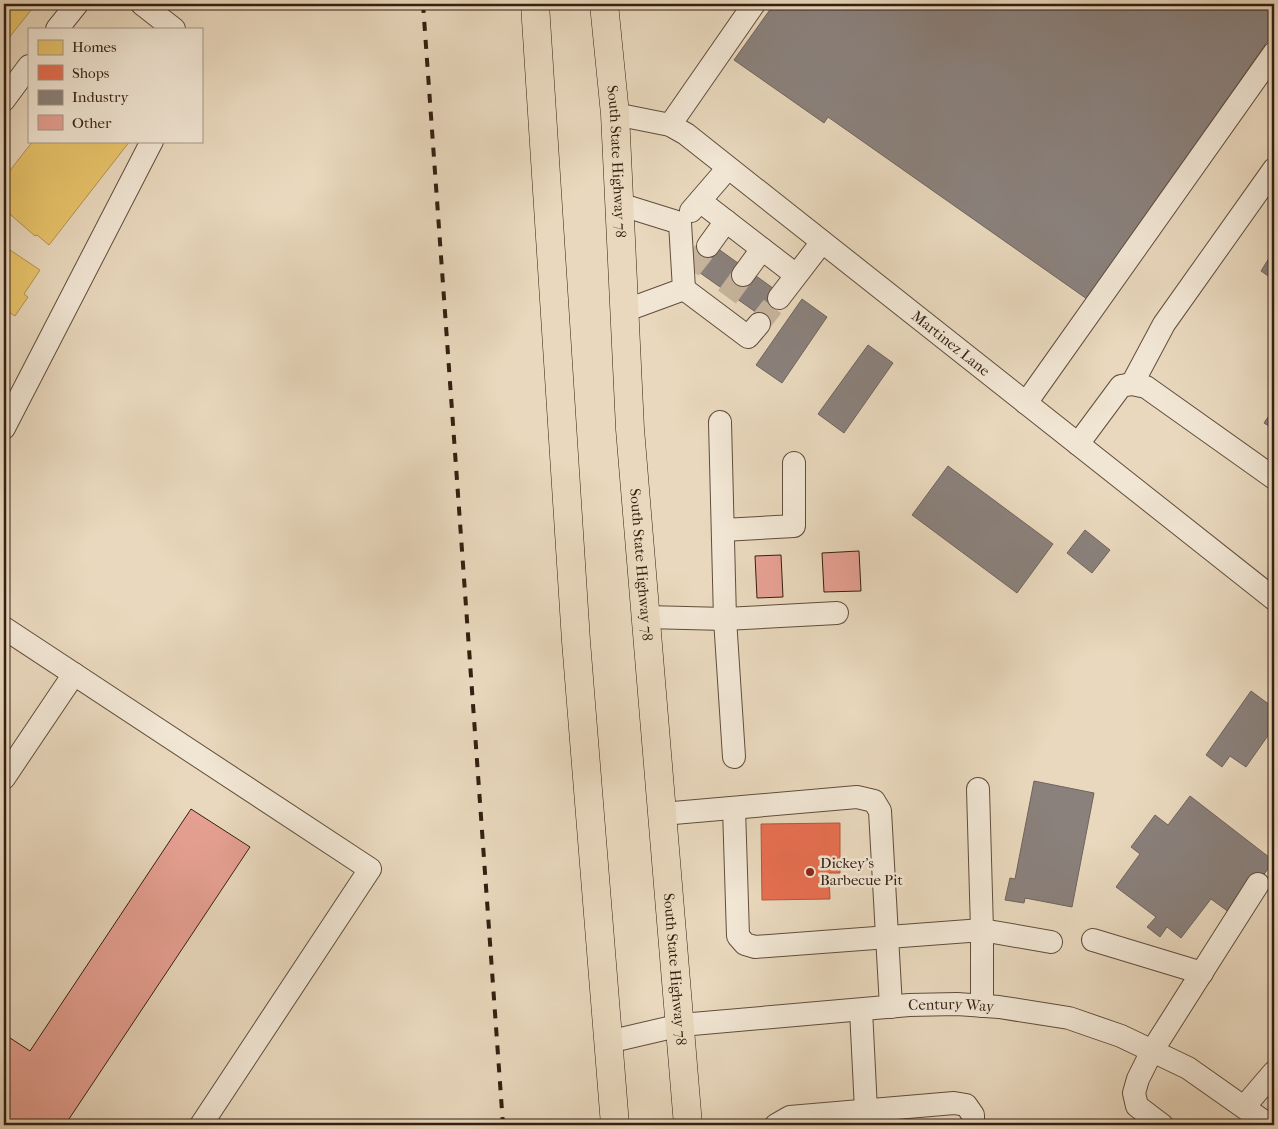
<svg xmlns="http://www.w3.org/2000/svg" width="1278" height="1129" font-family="'IM FELL French Canon',serif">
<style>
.homes{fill:#e9c46a;stroke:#b3924f}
.shops{fill:#e76f51;stroke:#b1573e}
.industry{fill:#8a817c;stroke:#70645c}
.building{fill:#e6a092;stroke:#341f11}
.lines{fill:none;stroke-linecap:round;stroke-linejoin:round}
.minor-tunnel{stroke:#c5b39b;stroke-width:22;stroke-dasharray:22 11;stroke-linecap:butt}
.minor-casing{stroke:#614d3c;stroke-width:24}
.major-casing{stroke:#341f11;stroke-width:29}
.minor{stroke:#f1e6d4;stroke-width:22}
.major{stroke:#e9d8bd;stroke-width:28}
.rail{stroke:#341f11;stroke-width:4;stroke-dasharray:9 9;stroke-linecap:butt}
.poi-dot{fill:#8f2418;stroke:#f1e6d4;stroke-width:2}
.labels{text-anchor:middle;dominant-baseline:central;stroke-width:5;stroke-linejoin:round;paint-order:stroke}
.street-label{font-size:15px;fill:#341f11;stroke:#f1e6d4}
.poi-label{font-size:15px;fill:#341f11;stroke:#f1e6d4;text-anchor:start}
</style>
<rect width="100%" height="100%" fill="#e9d8bd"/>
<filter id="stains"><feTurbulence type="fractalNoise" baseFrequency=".004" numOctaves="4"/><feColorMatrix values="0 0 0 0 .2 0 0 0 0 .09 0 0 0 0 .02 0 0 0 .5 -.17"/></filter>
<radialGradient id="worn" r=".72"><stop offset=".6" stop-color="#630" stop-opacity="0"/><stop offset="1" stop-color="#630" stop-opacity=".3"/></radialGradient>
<!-- homes -->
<g class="homes">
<path d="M 4,4 L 36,4 L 4,44 Z"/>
<path d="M 33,141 L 130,141 L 49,245 L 37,235 L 35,236 L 4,209 L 4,178 Z"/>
<path d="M 4,246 L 40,270 L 24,294 L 28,297 L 15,316 L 10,313 L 4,323 Z"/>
</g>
<!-- shops -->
<path class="shops" d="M 840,823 L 840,873 L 829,873 L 830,899 L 762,900 L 761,824 Z"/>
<!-- industry -->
<g class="industry">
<path d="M 774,4 L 1274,4 L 1274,32 L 1087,299 L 828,117 L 824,123 L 734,60 Z"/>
<path d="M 703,238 L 784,296 L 767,320 L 686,263 Z"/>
<path d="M 1274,250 L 1274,280 L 1261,271 Z"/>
<path d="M 802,299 L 827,317 L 782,383 L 756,365 Z"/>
<path d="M 868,345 L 893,363 L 844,433 L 818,414 Z"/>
<path d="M 1274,408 L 1274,429 L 1264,423 Z"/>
<path d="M 948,466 L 1053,544 L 1017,593 L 912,515 Z"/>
<path d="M 1085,530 L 1110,550 L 1092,573 L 1067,553 Z"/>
<path d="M 1251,691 L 1274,708 L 1274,727 L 1246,767 L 1230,756 L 1222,767 L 1206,755 Z"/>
<path d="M 1034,781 L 1094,793 L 1072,907 L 1025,898 L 1024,903 L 1005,900 L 1010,878 L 1015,879 Z"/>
<path d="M 1190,796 L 1274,861 L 1233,915 L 1211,899 L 1181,938 L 1167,927 L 1160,937 L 1147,927 L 1156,917 L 1116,887 L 1140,854 L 1131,847 L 1155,815 L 1168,825 Z"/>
</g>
<!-- building -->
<g class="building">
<path d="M 859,551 L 861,591 L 824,592 L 822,553 Z"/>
<path d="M 781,555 L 783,597 L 757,598 L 755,556 Z"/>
<path d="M 191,809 L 250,847 L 65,1125 L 4,1125 L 4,1034 L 30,1051 Z"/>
</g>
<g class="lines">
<!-- minor-tunnel -->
<g class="minor-tunnel">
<path d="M 690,269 L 708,246"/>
<path d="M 727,297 L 743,275"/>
<path d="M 759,324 L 779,298"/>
</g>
<defs>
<g id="minor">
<path d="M 142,4 L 174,29"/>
<path d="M 57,29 L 77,4"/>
<path d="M 4,100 L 29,66"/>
<path id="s1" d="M 615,114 L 670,125 L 686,134 L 1274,599"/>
<path d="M 670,125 L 754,4"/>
<path d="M 700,201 L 796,275"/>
<path d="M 619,204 L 680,223 L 684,289 L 624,311"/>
<path d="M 691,211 L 728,168"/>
<path d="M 708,246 L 726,221"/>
<path d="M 743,275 L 762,249"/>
<path d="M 684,289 L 748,337 L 759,324"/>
<path d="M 779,298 L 822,242"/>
<path d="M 1132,384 L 1164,324 L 1274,169"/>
<path d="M 1026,403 L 1274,53"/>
<path d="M 720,422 L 725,619 L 734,757"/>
<path d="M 4,428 L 152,141"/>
<path d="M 1078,444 L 1121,386 L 1132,384 L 1146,387 L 1274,478"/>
<path d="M 723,530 L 794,526 L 794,463"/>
<path d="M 646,617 L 725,619 L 837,613"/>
<path d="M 4,628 L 370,869 L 201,1125"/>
<path d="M 4,778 L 74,674"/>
<path d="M 978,789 L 982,930 L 1051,942"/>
<path d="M 734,808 L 738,936 L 745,944 L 755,947 L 982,930 L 982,1006"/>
<path d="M 662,814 L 857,797 L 874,801 L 880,811 L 891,1007"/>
<path d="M 1093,940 L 1202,973"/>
<path d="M 861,1010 L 866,1110"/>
<path id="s2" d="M 608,1042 L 681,1025 L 909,1005 L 957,1004 L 999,1007 L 1069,1018 L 1121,1036 L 1188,1068 L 1269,1125"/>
<path d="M 1244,1107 L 1274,1072"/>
<path d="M 776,1125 L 790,1117 L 954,1103 L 966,1105 L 973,1115 L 973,1125"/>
<path d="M 1162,1125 L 1137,1106 L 1134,1093 L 1138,1079 L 1152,1051 L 1258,884"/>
</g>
<g id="major">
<path d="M 535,4 L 576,641 L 615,1125"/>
<path id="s3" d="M 604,4 L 615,114 L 630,429 L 688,1125"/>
</g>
</defs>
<!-- minor casing -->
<use href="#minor" class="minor-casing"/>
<!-- major casing -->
<use href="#major" class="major-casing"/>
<!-- minor -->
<use href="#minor" class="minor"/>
<!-- major -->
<use href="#major" class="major"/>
<!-- rail -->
<path class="rail" d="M 423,4 L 503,1125"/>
</g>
<!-- markers -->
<circle class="poi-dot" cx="810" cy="872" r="5"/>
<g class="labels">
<!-- street labels -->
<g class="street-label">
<text stroke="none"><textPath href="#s3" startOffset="158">South State Highway 78</textPath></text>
<text stroke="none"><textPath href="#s1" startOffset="412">Martinez Lane</textPath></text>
<text stroke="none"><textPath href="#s3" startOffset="562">South State Highway 78</textPath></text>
<text stroke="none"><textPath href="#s3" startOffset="968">South State Highway 78</textPath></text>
<text stroke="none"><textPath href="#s2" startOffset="346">Century Way</textPath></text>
</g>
<!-- poi labels -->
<g class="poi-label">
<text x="820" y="863">Dickey's<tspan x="820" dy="17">Barbecue Pit</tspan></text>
</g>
</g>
<!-- margin -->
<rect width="1278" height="1129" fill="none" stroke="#e9d8bd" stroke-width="20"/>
<rect x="5" y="5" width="1268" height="1119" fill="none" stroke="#341f11" stroke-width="2.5"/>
<rect x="10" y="10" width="1258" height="1109" fill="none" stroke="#341f11"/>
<!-- legend -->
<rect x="28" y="28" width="175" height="115" fill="#f1e6d4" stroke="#a59686"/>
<rect x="38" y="40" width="25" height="15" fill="#e9c46a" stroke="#a59686"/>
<text x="72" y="52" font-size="15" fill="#341f11">Homes</text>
<rect x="38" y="65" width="25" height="15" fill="#e76f51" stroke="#a59686"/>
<text x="72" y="78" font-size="15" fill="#341f11">Shops</text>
<rect x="38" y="90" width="25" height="15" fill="#8a817c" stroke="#a59686"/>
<text x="72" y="102" font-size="15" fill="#341f11">Industry</text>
<rect x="38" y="115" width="25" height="15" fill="#e6a092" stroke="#a59686"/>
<text x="72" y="128" font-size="15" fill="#341f11">Other</text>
<rect width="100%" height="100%" filter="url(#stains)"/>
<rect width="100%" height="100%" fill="url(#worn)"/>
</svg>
